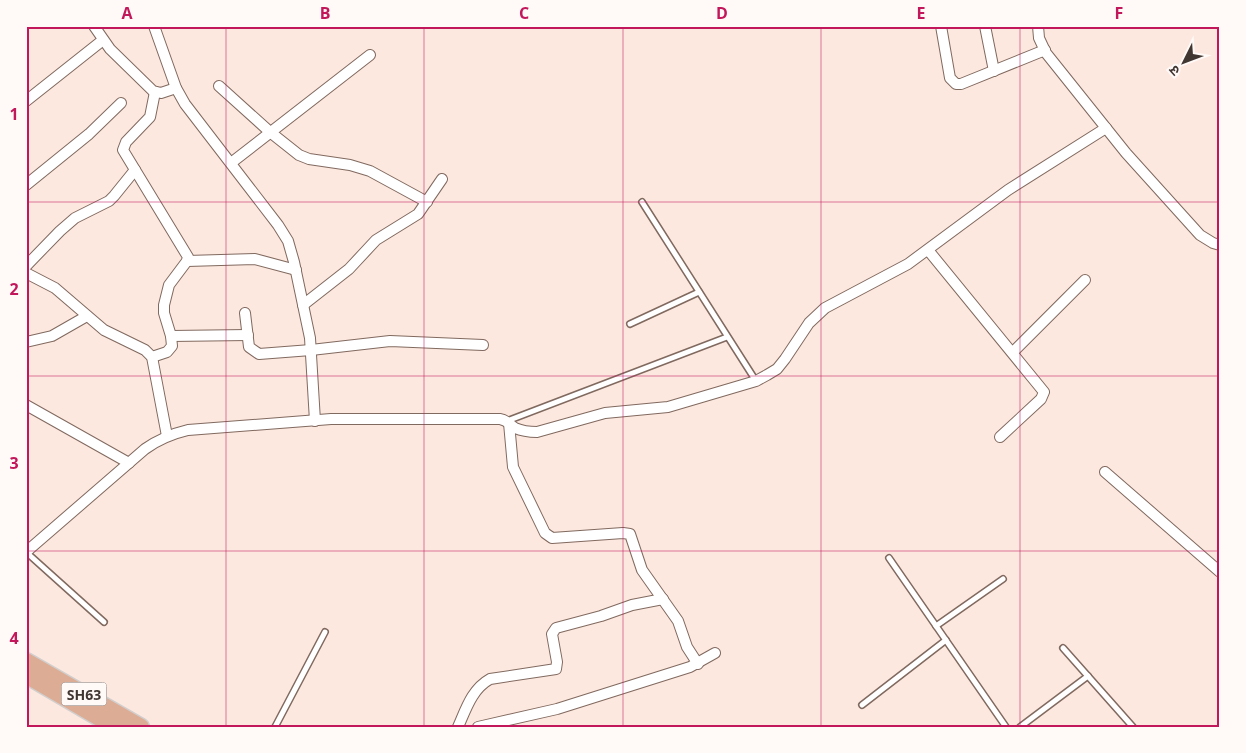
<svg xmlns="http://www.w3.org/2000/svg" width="1246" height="753" font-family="'Open Sans','Noto Sans Devanagari',sans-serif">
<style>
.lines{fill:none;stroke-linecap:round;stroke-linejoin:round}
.service-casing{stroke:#80695f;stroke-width:8}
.minor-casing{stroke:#80695f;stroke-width:12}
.primary-casing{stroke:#d1cfce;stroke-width:19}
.service{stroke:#fff;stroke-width:5}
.minor{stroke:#fff;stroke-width:10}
.primary{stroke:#dcac94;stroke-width:16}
.grid{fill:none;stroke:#c2185b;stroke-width:1;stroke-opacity:0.55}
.labels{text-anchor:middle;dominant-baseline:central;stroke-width:4;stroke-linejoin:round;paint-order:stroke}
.shield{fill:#fff9f7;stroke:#79706d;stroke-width:1}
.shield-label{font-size:14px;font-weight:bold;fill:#403632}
.neatline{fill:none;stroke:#c2185b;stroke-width:2}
.grid-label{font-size:16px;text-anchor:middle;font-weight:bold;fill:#c2185b}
</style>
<rect width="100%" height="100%" fill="#fde8df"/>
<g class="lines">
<defs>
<g id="service">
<path d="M 642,202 L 756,381"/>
<path d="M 630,324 L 699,292"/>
<path d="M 507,421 L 727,337"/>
<path d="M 26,552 L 104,622"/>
<path d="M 889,558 L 1006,727"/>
<path d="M 936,626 L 1003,579"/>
<path d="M 1063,648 L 1133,727"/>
<path d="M 862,705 L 946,640"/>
<path d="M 275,727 L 325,632"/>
<path d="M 1020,727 L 1088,676"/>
</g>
<g id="minor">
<path d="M 94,26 L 110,49 L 153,91 L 161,93 L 176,88"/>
<path d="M 154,26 L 176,88 L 185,104 L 278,225 L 288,241 L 294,262 L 310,338 L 315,421"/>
<path d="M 941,26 L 950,78 L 956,84 L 961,84 L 1045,50"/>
<path d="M 985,26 L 994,71"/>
<path d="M 1038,26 L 1039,38 L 1046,53 L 1126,153 L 1200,235 L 1213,243 L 1220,245"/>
<path d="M 219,86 L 270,132 L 299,155 L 309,159 L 350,165 L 370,171 L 427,202"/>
<path d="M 26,101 L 103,40"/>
<path d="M 231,163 L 370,55"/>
<path d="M 26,185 L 89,134 L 121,103"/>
<path d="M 928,250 L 1044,392 L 1041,399 L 1000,437"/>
<path d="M 187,261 L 255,259 L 296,270"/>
<path d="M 26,266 L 60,231 L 75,218 L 109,201 L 114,196 L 135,170"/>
<path d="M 26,273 L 55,288 L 104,330 L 145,350 L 152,357 L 167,436"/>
<path d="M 303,305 L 349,269 L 376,240 L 418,214 L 442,179"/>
<path d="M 245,313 L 249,347 L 259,354 L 311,350 L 390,341 L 483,345"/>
<path d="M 171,336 L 248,335"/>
<path d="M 26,342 L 52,336 L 87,316"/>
<path d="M 1013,352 L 1085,280"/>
<path d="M 152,357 L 167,352 L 172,346 L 171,336 L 164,313 L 164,305 L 169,285 L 187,261 L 188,257 L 123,150 L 126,142 L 150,117 L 155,92"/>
<path d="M 26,405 L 129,463"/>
<path d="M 509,423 L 513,467 L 545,533 L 552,538 L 623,533 L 630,534 L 642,570 L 678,621 L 687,647 L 698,664"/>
<path d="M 1105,472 L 1220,572"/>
<path d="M 26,552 L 145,449 C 159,439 171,434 188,430 L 331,419 L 500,419 C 507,420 509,424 515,428 C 522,431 529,432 537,432 L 605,413 L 668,407 L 756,381 L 767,375 L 777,369 L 785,359 L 809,323 L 825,308 L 908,264 L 1008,190 L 1106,128"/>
<path d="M 458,727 C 466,709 472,689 490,679 L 556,669 L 557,662 L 552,634 L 556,628 L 601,616 L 632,605 L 663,599"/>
<path d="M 478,727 L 557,709 L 690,667 L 715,653"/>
</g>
<g id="primary">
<path d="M 26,661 L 141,727"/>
<path d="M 26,675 L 115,727"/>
</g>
</defs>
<!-- service casing -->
<use href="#service" class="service-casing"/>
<!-- minor casing -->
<use href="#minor" class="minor-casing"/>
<!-- primary casing -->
<use href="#primary" class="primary-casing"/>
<!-- service -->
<use href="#service" class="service"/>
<!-- minor -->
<use href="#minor" class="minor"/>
<!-- primary -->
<use href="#primary" class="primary"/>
</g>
<!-- grid -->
<path class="grid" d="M 226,26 L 226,727M 424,26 L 424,727M 623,26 L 623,727M 821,26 L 821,727M 1020,26 L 1020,727M 26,202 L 1220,202M 26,376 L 1220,376M 26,551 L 1220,551"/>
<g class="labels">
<!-- shield labels -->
<rect class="shield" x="61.5" y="682.5" width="45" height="23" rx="4"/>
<g class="shield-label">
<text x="84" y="694">SH63</text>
</g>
</g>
<!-- border -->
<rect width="1246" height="753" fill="none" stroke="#fff9f7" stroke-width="55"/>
<!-- north arrow -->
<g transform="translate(1184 62) rotate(228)" stroke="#fff9f7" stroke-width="4" paint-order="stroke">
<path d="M0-4L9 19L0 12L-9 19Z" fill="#403632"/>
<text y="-8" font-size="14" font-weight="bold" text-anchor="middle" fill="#403632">उ</text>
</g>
<rect x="28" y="28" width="1190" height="698" class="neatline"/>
<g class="grid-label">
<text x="127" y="19">A</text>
<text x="325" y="19">B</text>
<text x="524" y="19">C</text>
<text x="722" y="19">D</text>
<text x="921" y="19">E</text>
<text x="1119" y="19">F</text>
<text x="14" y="120">1</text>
<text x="14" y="295">2</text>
<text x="14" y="469">3</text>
<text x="14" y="644">4</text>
</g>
</svg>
